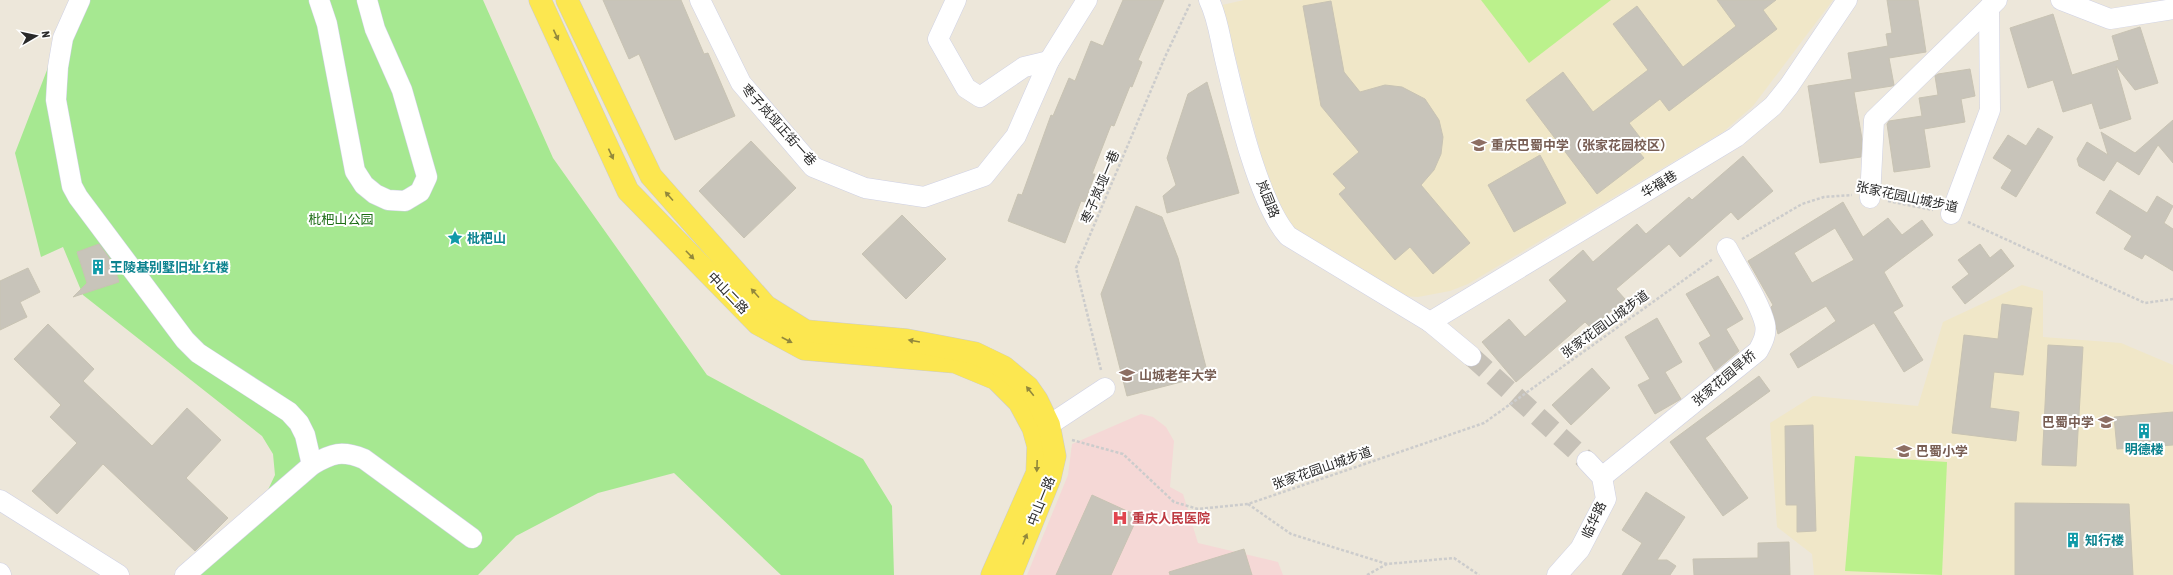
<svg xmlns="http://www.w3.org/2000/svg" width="2173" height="575" font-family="'Asap Condensed','Noto Sans SC',sans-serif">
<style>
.education{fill:#f0e7c8}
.medical{fill:#f5d8d6}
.green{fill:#a6e891}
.pitch{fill:#bbf18c}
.building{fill:#c8c4ba;stroke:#c8c3b3;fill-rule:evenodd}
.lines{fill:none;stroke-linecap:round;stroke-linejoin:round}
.minor-tunnel{stroke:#c6c1b7;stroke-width:20;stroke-dasharray:20 10;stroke-linecap:butt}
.minor-casing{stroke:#cfd1e4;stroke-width:21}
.major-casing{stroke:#ccc;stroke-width:23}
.path{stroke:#ccc;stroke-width:2.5;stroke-dasharray:3 2;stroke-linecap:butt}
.minor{stroke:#fff;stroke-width:20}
.major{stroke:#fce750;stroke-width:22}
.oneway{fill:#92883c}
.labels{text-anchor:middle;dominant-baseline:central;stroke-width:4;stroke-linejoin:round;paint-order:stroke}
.street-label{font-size:13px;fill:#292929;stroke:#fff}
.education-label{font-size:13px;font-weight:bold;fill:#785e54;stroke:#fff;text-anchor:start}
.park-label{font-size:13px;fill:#1c6c14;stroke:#fff}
.culture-label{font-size:13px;font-weight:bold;fill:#0d838f;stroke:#fff;text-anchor:start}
.health-label{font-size:13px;font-weight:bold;fill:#be3a42;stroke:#fff;text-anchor:start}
</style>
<rect width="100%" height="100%" fill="#ede7da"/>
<!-- education -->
<g class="education">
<path d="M 1244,0 L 1833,0 L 1753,106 L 1723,132 L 1468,284 L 1450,291 L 1418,297 L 1403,296 L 1302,236 L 1289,222 L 1279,207 L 1262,158 L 1222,5 Z"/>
<path d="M 2022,285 L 2043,291 L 2043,337 L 2121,343 L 2173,365 L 2173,575 L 1814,575 L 1812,554 L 1777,527 L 1770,423 L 1813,396 L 1918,406 L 1943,322 Z"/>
</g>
<!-- medical -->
<path class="medical" d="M 1141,414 L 1153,417 L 1166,427 L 1174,441 L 1170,487 L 1183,494 L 1198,543 L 1278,562 L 1283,575 L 1027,575 L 1068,475 L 1072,444 Z"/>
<!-- green -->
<path class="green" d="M 74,0 L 483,0 L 553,158 L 707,375 L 863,459 L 892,506 L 894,575 L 781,575 L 674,473 L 598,493 L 516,536 L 478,575 L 201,575 L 190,564 L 266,494 L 275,475 L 273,454 L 262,436 L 83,295 L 63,247 L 41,257 L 15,153 Z"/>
<!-- pitch -->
<g class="pitch">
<path d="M 1481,0 L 1611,0 L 1529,63 Z"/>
<path d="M 1855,456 L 1947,462 L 1942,575 L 1845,571 Z"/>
</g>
<!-- building -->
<g class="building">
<path d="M 603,0 L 681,0 L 704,54 L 708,53 L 735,116 L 675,140 L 639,54 L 629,59 Z"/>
<path d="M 1123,0 L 1164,0 L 1138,60 L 1142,62 L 1132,87 L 1130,86 L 1114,126 L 1111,125 L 1092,174 L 1095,174 L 1085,202 L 1081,201 L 1065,243 L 1008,221 L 1018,194 L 1022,195 L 1051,115 L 1053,116 L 1069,78 L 1075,81 L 1091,41 L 1103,46 Z"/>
<path d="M 1717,0 L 1776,0 L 1763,10 L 1777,29 L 1669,111 L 1660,99 L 1629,123 L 1642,140 L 1634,146 L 1644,158 L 1597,194 L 1526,100 L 1563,72 L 1593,112 L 1648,70 L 1613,24 L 1637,6 L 1683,67 L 1736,26 Z"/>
<path d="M 1887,0 L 1918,0 L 1926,52 L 1889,58 L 1894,85 L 1892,86 L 1854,92 L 1862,139 L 1861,157 L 1820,163 L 1808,86 L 1852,79 L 1848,53 L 1888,46 L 1886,34 L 1892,33 Z"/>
<path d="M 1331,1 L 1344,72 L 1360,92 L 1385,85 L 1402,87 L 1425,99 L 1439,120 L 1443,137 L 1441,154 L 1434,170 L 1421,185 L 1470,243 L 1433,274 L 1410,247 L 1395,260 L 1339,194 L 1346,188 L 1333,174 L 1359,152 L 1321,106 L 1303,6 Z"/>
<path d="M 2053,14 L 2072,75 L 2119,60 L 2112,36 L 2140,27 L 2158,83 L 2135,90 L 2116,66 L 2131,119 L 2100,129 L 2092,103 L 2063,112 L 2053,80 L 2028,88 L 2010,28 Z"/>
<path d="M 1970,69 L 1975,96 L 1961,99 L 1965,122 L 1924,129 L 1930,167 L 1894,172 L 1887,124 L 1889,121 L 1922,116 L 1919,98 L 1938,95 L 1935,76 L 1938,74 Z"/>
<path d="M 1207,82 L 1239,193 L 1167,213 L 1163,196 L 1176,185 L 1167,158 L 1188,94 Z"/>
<path d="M 2173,120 L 2173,163 L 2158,145 L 2139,175 L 2117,161 L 2104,181 L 2079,166 L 2077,159 L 2087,142 L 2108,155 L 2101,132 L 2135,153 Z"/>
<path d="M 2038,128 L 2053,137 L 2016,197 L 2001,188 L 2012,170 L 1993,158 L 2008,135 L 2026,146 Z"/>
<path d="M 751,141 L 796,188 L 744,238 L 699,191 Z"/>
<path d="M 1540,155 L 1566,203 L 1514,232 L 1488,185 Z"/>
<path d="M 1743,156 L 1773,191 L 1738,220 L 1731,212 L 1680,257 L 1669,244 L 1616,289 L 1625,299 L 1591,328 L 1585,322 L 1516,382 L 1482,342 L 1509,319 L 1525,337 L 1567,301 L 1549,280 L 1583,250 L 1593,262 L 1637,224 L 1646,234 L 1689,197 L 1692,200 Z"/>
<path d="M 2110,190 L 2147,213 L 2157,196 L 2173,206 L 2164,223 L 2173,229 L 2173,271 L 2145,254 L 2142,259 L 2124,249 L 2132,236 L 2096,213 Z"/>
<path d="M 1843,202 L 1863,237 L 1888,218 L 1902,235 L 1922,220 L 1933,235 L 1884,272 L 1903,306 L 1893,312 L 1923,360 L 1904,372 L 1874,323 L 1798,368 L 1790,354 L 1836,321 L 1826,306 L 1778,334 L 1771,307 L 1773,305 L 1748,261 ZM 1835,228 L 1854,260 L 1812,283 L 1794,253 Z"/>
<path d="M 1136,206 L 1162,217 L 1178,258 L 1208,375 L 1127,396 L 1101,294 Z"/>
<path d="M 902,215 L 946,259 L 906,299 L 862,254 Z"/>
<path d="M 99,244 L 113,263 L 119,282 L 73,297 L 87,283 L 77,252 Z"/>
<path d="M 1980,244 L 1990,258 L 2001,249 L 2014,266 L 1965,304 L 1952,287 L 1969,274 L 1958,260 Z"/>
<path d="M 28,268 L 40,292 L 20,302 L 27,317 L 0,330 L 0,281 Z"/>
<path d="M 1718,276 L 1743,319 L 1726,329 L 1739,351 L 1715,371 L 1699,343 L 1711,336 L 1686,294 Z"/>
<path d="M 2002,304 L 2032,308 L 2023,375 L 1994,372 L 1990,408 L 2019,412 L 2016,441 L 1952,433 L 1964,335 L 1998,339 Z"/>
<path d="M 1657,318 L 1682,362 L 1665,372 L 1681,399 L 1655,414 L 1638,385 L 1650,379 L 1625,337 Z"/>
<path d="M 48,324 L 94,369 L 83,381 L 152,446 L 187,408 L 221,440 L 186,478 L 228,518 L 195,551 L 103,464 L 57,514 L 32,491 L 77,443 L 50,417 L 61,405 L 14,359 Z"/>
<path d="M 2048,345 L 2083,347 L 2076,466 L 2042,465 Z"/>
<path d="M 1592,368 L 1610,388 L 1571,425 L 1552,405 Z"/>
<path d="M 1759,376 L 1770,391 L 1705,438 L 1748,498 L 1723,516 L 1670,442 Z"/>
<path d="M 2173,412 L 2173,445 L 2117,449 L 2114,417 Z"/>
<path d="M 1813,425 L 1816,531 L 1797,532 L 1797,505 L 1786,505 L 1785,426 Z"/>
<path d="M 1646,492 L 1685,517 L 1657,560 L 1667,560 L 1676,566 L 1670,575 L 1622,575 L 1642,543 L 1622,530 Z"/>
<path d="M 1092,495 L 1138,516 L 1111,575 L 1056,575 Z"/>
<path d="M 2015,503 L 2129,504 L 2133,575 L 2015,575 Z"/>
<path d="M 1789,542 L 1790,575 L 1694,575 L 1693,559 L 1758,558 L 1758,543 Z"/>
<path d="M 1244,549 L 1252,575 L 1170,575 L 1169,572 Z"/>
</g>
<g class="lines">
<!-- minor-tunnel -->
<path class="minor-tunnel" d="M 1471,356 L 1587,461"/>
<defs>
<g id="minor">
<path d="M 80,0 L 63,38 L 58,67 L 56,100 L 72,186 L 78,197 L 185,340 L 198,353 L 289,412 L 299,423 L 305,435 L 312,465"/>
<path d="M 319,0 L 327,24 L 355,171 L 364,185 L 375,194 L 388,200 L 405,201 L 420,192 L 427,177 L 402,90 L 375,29 L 367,0"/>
<path d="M 700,0 L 741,83 L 813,167 L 865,188 L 924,197 L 984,176 L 1016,136 L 1049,61 L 1087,0"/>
<path d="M 956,0 L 938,39 L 966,88 L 980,97 L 1024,67 L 1049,61"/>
<path d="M 1209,0 C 1218,18 1220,39 1225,59 C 1236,105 1258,202 1288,236 L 1430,322 L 1471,356"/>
<path d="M 2061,0 L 2110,19 L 2173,9"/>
<path d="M 1870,198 L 1874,120 L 1997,0"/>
<path d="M 1951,214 L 1990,110 L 1989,8"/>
<path d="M 1430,322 L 1736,137 L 1773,106 L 1789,86 L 1847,0"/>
<path d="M 1049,425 L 1105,388"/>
<path d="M 1602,477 L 1758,351 C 1763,342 1767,334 1765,324 C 1760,302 1738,269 1727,248"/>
<path d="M 0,500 L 119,575"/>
<path d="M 0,573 L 1,575"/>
<path d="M 185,575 L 312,465 C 332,453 342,450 364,459 L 472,538"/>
<path d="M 1557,575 L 1580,549 L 1606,499 L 1602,477 L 1587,461"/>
</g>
<g id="major">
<path d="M 540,0 L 628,191 L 758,324 L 804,349 L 955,362 L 996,379 L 1019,402 L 1033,428 L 1038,446 L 1037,473 L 992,575"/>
<path d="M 567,0 L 651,176 L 766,306 L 806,331 L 907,340 L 975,353 L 1004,367 L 1028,387 L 1037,400 L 1049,425 L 1055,456 L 1050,478 L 1011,575"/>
</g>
</defs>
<!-- minor casing -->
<use href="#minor" class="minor-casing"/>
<!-- major casing -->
<use href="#major" class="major-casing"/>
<!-- path -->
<g class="path">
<path d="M 1888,201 L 1933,210"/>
<path d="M 1968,222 L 2145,303 L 2173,299"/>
<path d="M 1742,239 L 1802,204 L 1824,197 L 1852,195"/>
<path d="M 1101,370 L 1076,268 L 1165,57 L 1190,4"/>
<path d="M 1072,440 L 1123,454 L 1174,502 L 1198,509 L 1248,504 L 1484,423 L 1713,259"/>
<path d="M 1248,504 L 1291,534 L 1387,564"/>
<path d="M 1367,575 L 1387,564 L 1454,558 L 1479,575"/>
</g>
<!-- minor -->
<use href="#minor" class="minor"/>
<!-- major -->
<use href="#major" class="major"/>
</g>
<!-- one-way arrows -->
<defs><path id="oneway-solid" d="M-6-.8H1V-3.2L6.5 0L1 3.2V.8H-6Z"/></defs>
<g class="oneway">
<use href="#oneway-solid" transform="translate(556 35) rotate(65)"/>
<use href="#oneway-solid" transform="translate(611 154) rotate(65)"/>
<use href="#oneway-solid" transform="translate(669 196) rotate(-132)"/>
<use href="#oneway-solid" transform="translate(690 255) rotate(46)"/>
<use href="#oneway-solid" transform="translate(755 293) rotate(-132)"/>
<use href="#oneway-solid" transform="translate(787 340) rotate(28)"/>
<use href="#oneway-solid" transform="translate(914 341) rotate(-170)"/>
<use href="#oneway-solid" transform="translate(1030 391) rotate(-129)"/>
<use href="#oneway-solid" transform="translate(1037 466) rotate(92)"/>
<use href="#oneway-solid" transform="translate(1025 539) rotate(-68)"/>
</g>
<!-- icons -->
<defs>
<symbol id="school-bare" viewBox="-9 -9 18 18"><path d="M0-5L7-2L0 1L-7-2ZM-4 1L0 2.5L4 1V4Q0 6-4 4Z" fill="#8d6e63" stroke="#fff" stroke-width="2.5" paint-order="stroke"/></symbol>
<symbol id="sight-bare" viewBox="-9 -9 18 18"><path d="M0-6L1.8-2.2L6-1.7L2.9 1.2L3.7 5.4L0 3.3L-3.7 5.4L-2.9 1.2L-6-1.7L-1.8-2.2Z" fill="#0f9aa8" stroke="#fff" stroke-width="2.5" paint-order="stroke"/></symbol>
<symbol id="building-bare" viewBox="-9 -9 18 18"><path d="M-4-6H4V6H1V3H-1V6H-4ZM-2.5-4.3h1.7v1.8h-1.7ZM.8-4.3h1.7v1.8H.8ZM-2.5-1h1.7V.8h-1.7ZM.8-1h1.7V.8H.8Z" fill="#0f9aa8" stroke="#fff" stroke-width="2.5" paint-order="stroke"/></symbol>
<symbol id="university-bare" viewBox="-9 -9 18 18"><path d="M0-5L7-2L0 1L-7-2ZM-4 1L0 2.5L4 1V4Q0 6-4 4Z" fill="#8d6e63" stroke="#fff" stroke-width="2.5" paint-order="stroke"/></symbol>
<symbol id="hospital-bare" viewBox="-9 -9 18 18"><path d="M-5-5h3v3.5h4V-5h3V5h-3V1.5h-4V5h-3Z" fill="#e0444e" stroke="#fff" stroke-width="2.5" paint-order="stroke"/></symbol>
</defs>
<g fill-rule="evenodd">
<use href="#school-bare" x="1468" y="134" width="22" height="22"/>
<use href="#sight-bare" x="444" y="227" width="22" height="22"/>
<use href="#building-bare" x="87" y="256" width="22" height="22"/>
<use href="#university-bare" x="1116" y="364" width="22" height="22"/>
<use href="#school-bare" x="2095" y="411" width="22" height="22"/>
<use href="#building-bare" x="2133" y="420" width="22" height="22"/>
<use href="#school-bare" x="1893" y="440" width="22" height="22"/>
<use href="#hospital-bare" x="1109" y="507" width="22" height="22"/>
<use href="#building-bare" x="2062" y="529" width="22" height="22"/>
</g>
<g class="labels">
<!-- street labels -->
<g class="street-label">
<text transform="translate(779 125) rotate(48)">枣子岚垭正街一巷</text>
<text transform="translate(1659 184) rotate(-31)">华福巷</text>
<text transform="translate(1100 187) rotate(-67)">枣子岚垭一巷</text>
<text transform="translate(1907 197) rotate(12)">张家花园山城步道</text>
<text transform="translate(1268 199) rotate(68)">岚园路</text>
<text transform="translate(728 293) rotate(46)">中山二路</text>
<text transform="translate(1605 324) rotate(-36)">张家花园山城步道</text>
<text transform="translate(1724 378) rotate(-40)">张家花园旱桥</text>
<text transform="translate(1322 468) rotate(-19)">张家花园山城步道</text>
<text transform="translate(1041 501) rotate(-68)">中山一路</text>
<text transform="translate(1594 520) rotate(-65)">临华路</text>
</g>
<!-- education labels -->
<g class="education-label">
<text x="1491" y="145">重庆巴蜀中学（张家花园校区）</text>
<text x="1139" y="375">山城老年大学</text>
<text x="2094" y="422" text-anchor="end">巴蜀中学</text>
<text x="1916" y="451">巴蜀小学</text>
</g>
<!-- park labels -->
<g class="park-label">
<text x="341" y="219">枇杷山公园</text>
</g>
<!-- culture labels -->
<g class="culture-label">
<text x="467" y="238">枇杷山</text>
<text x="110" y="267">王陵基别墅旧址 红楼</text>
<text x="2144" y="449" text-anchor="middle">明德楼</text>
<text x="2085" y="540">知行楼</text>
</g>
<!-- health labels -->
<g class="health-label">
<text x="1132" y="518">重庆人民医院</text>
</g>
</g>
<!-- north arrow -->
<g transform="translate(36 36) rotate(81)" stroke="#ffffff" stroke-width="3" paint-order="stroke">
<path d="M0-3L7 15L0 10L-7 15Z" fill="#292929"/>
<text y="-6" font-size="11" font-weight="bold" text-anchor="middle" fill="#292929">N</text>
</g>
</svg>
